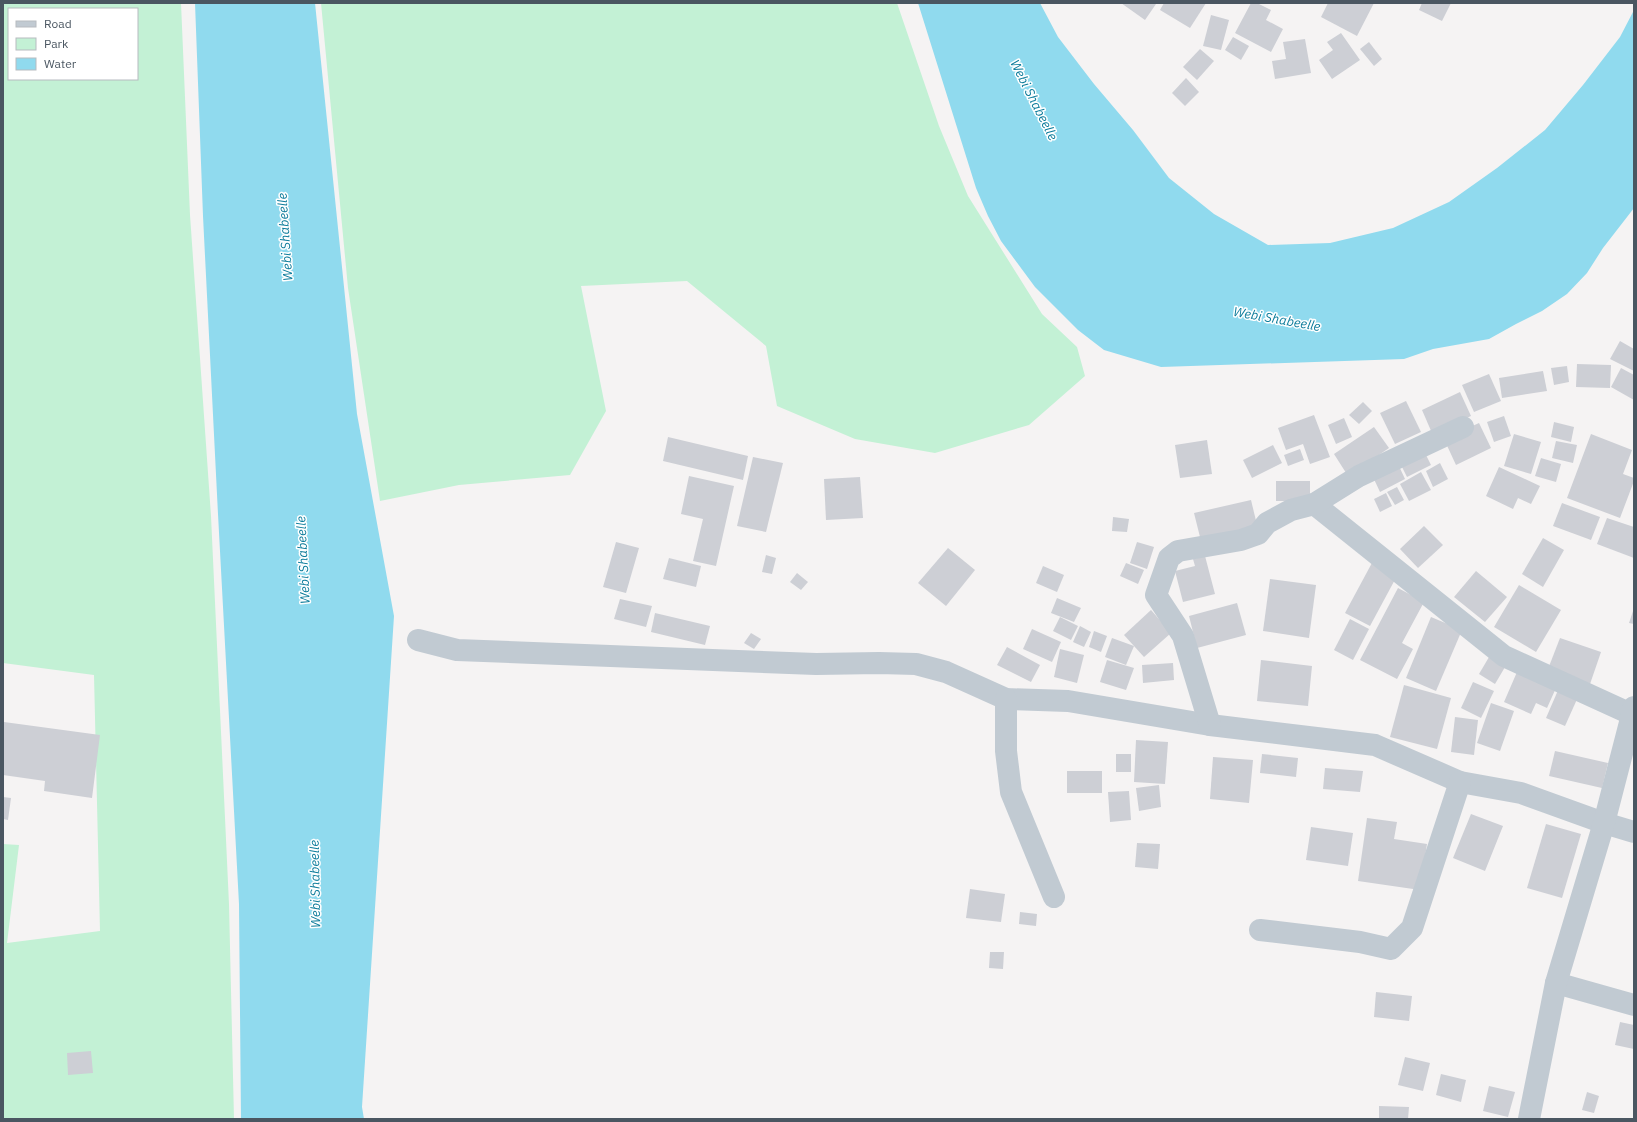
<svg xmlns="http://www.w3.org/2000/svg" width="1637" height="1122" font-family="'IBM Plex Sans',sans-serif">
<style>
.green{fill:#c3f1d5;fill-rule:evenodd}
.water{fill:#90daee}
.building{fill:#cdcfd5}
.lines{fill:none;stroke-linecap:round;stroke-linejoin:round}
.minor{stroke:#c1cad2;stroke-width:22}
.tertiary{stroke:#c1cad2;stroke-width:22}
.labels{text-anchor:middle;dominant-baseline:central;stroke-width:3;stroke-linejoin:round;paint-order:stroke}
.water-label{font-size:13px;font-style:italic;fill:#0c7c9b;stroke:#fff}
</style>
<rect width="100%" height="100%" fill="#f5f3f3"/>
<!-- green -->
<g class="green">
<path d="M 3,3 L 181,3 L 190,215 L 211,516 L 229,904 L 234,1119 L 3,1119 L 3,844 L 19,845 L 7,943 L 100,931 L 94,675 L 3,663 ZM 9,9 L 137,9 L 137,79 L 9,79 Z"/>
<path d="M 321,3 L 897,3 L 939,126 L 968,196 L 1042,314 L 1077,347 L 1085,376 L 1029,425 L 935,453 L 855,439 L 777,406 L 766,346 L 687,281 L 581,286 L 606,411 L 570,475 L 459,485 L 380,501 L 348,288 Z"/>
</g>
<!-- water -->
<g class="water">
<path d="M 195,3 L 315,3 L 357,414 L 394,616 L 362,1107 L 364,1119 L 241,1119 L 239,904 L 218,514 L 203,216 Z"/>
<path d="M 918,3 L 1040,3 L 1058,37 L 1094,84 L 1133,130 L 1169,178 L 1214,214 L 1268,245 L 1330,243 L 1393,228 L 1449,202 L 1497,168 L 1545,130 L 1583,85 L 1620,37 L 1634,10 L 1634,208 L 1603,248 L 1587,273 L 1567,294 L 1542,311 L 1516,324 L 1489,339 L 1433,349 L 1404,359 L 1161,367 L 1104,350 L 1078,330 L 1035,287 L 1001,241 L 988,216 L 976,188 Z"/>
</g>
<!-- building -->
<g class="building">
<path d="M 1121,3 L 1154,3 L 1156,4 L 1145,20 Z"/>
<path d="M 1164,3 L 1206,3 L 1190,28 L 1160,10 Z"/>
<path d="M 1251,3 L 1257,3 L 1271,10 L 1266,20 L 1283,29 L 1271,52 L 1235,33 Z"/>
<path d="M 1328,3 L 1374,3 L 1357,36 L 1321,17 Z"/>
<path d="M 1422,3 L 1451,3 L 1442,21 L 1419,10 Z"/>
<path d="M 1211,15 L 1229,20 L 1221,50 L 1203,46 Z"/>
<path d="M 1341,33 L 1360,60 L 1332,79 L 1319,60 L 1333,50 L 1327,42 Z"/>
<path d="M 1233,37 L 1249,46 L 1241,60 L 1225,50 Z"/>
<path d="M 1305,39 L 1311,73 L 1275,79 L 1272,61 L 1286,59 L 1283,42 Z"/>
<path d="M 1369,42 L 1382,59 L 1374,66 L 1360,49 Z"/>
<path d="M 1200,49 L 1214,61 L 1197,80 L 1183,67 Z"/>
<path d="M 1186,78 L 1199,92 L 1185,106 L 1172,93 Z"/>
<path d="M 1620,341 L 1634,349 L 1634,371 L 1610,359 Z"/>
<path d="M 1577,364 L 1611,365 L 1610,388 L 1576,387 Z"/>
<path d="M 1567,366 L 1569,382 L 1554,385 L 1551,368 Z"/>
<path d="M 1621,368 L 1634,375 L 1634,400 L 1611,387 Z"/>
<path d="M 1543,371 L 1547,391 L 1502,398 L 1499,378 Z"/>
<path d="M 1489,374 L 1501,401 L 1474,412 L 1462,385 Z"/>
<path d="M 1460,392 L 1471,416 L 1432,433 L 1422,410 Z"/>
<path d="M 1406,401 L 1421,432 L 1395,444 L 1380,413 Z"/>
<path d="M 1363,402 L 1372,411 L 1359,424 L 1349,415 Z"/>
<path d="M 1314,415 L 1330,457 L 1310,464 L 1303,444 L 1286,450 L 1278,428 Z"/>
<path d="M 1504,416 L 1511,436 L 1494,442 L 1487,422 Z"/>
<path d="M 1344,418 L 1352,437 L 1336,444 L 1328,425 Z"/>
<path d="M 1554,422 L 1574,427 L 1571,442 L 1551,437 Z"/>
<path d="M 1479,423 L 1491,448 L 1456,465 L 1444,439 Z"/>
<path d="M 1374,427 L 1389,448 L 1348,476 L 1334,454 Z"/>
<path d="M 1514,434 L 1541,442 L 1531,474 L 1504,466 Z"/>
<path d="M 1591,434 L 1632,450 L 1623,474 L 1634,478 L 1634,481 L 1620,518 L 1567,498 Z"/>
<path d="M 668,437 L 748,456 L 743,480 L 663,461 Z"/>
<path d="M 1207,440 L 1212,474 L 1180,478 L 1175,445 Z"/>
<path d="M 1556,441 L 1577,445 L 1573,463 L 1552,458 Z"/>
<path d="M 1273,445 L 1282,463 L 1252,478 L 1243,460 Z"/>
<path d="M 1300,449 L 1304,460 L 1288,466 L 1284,455 Z"/>
<path d="M 1424,451 L 1431,465 L 1407,477 L 1400,463 Z"/>
<path d="M 753,457 L 783,463 L 766,532 L 737,526 Z"/>
<path d="M 1541,458 L 1561,464 L 1556,482 L 1535,476 Z"/>
<path d="M 1440,463 L 1448,479 L 1433,487 L 1426,471 Z"/>
<path d="M 1398,464 L 1405,479 L 1380,492 L 1373,477 Z"/>
<path d="M 1499,467 L 1540,486 L 1531,504 L 1518,498 L 1513,509 L 1486,496 Z"/>
<path d="M 1421,472 L 1431,490 L 1409,501 L 1400,484 Z"/>
<path d="M 689,476 L 734,486 L 716,566 L 693,561 L 703,519 L 681,514 Z"/>
<path d="M 860,477 L 863,518 L 826,520 L 824,479 Z"/>
<rect x="1276" y="481" width="34" height="20"/>
<path d="M 1397,487 L 1404,500 L 1395,505 L 1387,492 Z"/>
<path d="M 1386,493 L 1392,506 L 1380,512 L 1374,499 Z"/>
<path d="M 1251,500 L 1258,529 L 1201,541 L 1194,513 Z"/>
<path d="M 1562,503 L 1600,517 L 1591,540 L 1553,526 Z"/>
<path d="M 1113,517 L 1129,519 L 1127,532 L 1112,531 Z"/>
<path d="M 1607,518 L 1634,527 L 1634,558 L 1597,544 Z"/>
<path d="M 1424,526 L 1443,545 L 1418,568 L 1400,549 Z"/>
<path d="M 1543,538 L 1564,550 L 1543,587 L 1522,574 Z"/>
<path d="M 616,542 L 639,548 L 626,593 L 603,587 Z"/>
<path d="M 1137,542 L 1154,547 L 1147,569 L 1130,563 Z"/>
<path d="M 948,548 L 975,570 L 946,606 L 918,583 Z"/>
<path d="M 766,555 L 776,558 L 772,574 L 762,572 Z"/>
<path d="M 1205,556 L 1215,594 L 1183,602 L 1175,571 L 1195,566 L 1193,559 Z"/>
<path d="M 669,558 L 701,566 L 696,587 L 663,579 Z"/>
<path d="M 1373,561 L 1398,574 L 1370,626 L 1345,613 Z"/>
<path d="M 1126,563 L 1144,570 L 1138,584 L 1120,576 Z"/>
<path d="M 1043,566 L 1064,575 L 1057,592 L 1036,583 Z"/>
<path d="M 1476,571 L 1507,597 L 1485,622 L 1454,597 Z"/>
<path d="M 797,573 L 808,582 L 801,590 L 790,582 Z"/>
<path d="M 1270,579 L 1316,585 L 1309,638 L 1263,631 Z"/>
<path d="M 1519,585 L 1561,610 L 1536,652 L 1494,627 Z"/>
<path d="M 1398,588 L 1424,602 L 1402,643 L 1413,649 L 1397,679 L 1360,660 Z"/>
<path d="M 1057,598 L 1081,608 L 1074,622 L 1051,613 Z"/>
<path d="M 620,599 L 652,606 L 646,627 L 614,619 Z"/>
<path d="M 1237,603 L 1246,635 L 1197,648 L 1189,616 Z"/>
<path d="M 1151,610 L 1171,633 L 1144,657 L 1124,635 Z"/>
<path d="M 1633,611 L 1634,612 L 1634,624 L 1629,623 Z"/>
<path d="M 655,613 L 710,626 L 705,645 L 651,632 Z"/>
<path d="M 1060,617 L 1078,626 L 1071,640 L 1053,631 Z"/>
<path d="M 1431,617 L 1462,630 L 1436,691 L 1406,678 Z"/>
<path d="M 1350,619 L 1369,629 L 1353,660 L 1334,650 Z"/>
<path d="M 1080,626 L 1091,632 L 1084,647 L 1073,642 Z"/>
<path d="M 1032,629 L 1061,642 L 1052,662 L 1023,649 Z"/>
<path d="M 1094,631 L 1107,636 L 1101,652 L 1089,647 Z"/>
<path d="M 751,633 L 761,639 L 754,649 L 744,643 Z"/>
<path d="M 1112,638 L 1134,646 L 1126,665 L 1105,657 Z"/>
<path d="M 1560,638 L 1601,652 L 1590,684 L 1548,669 Z"/>
<path d="M 1007,647 L 1040,665 L 1031,682 L 997,665 Z"/>
<path d="M 1060,649 L 1084,655 L 1077,683 L 1054,677 Z"/>
<path d="M 1492,652 L 1508,662 L 1495,684 L 1479,674 Z"/>
<path d="M 1107,660 L 1134,668 L 1126,690 L 1100,682 Z"/>
<path d="M 1261,660 L 1312,666 L 1308,706 L 1257,701 Z"/>
<path d="M 1173,663 L 1174,680 L 1143,683 L 1142,665 Z"/>
<path d="M 1517,672 L 1556,688 L 1547,708 L 1536,703 L 1531,714 L 1504,702 Z"/>
<path d="M 1473,682 L 1494,691 L 1481,718 L 1461,708 Z"/>
<path d="M 1404,685 L 1451,698 L 1437,749 L 1390,737 Z"/>
<path d="M 1559,688 L 1578,697 L 1565,726 L 1546,718 Z"/>
<path d="M 1491,703 L 1514,711 L 1500,751 L 1477,743 Z"/>
<path d="M 1455,717 L 1478,720 L 1474,755 L 1451,752 Z"/>
<path d="M 4,722 L 100,735 L 92,798 L 44,791 L 45,781 L 3,775 Z"/>
<path d="M 1136,740 L 1168,742 L 1165,784 L 1134,782 Z"/>
<path d="M 1555,751 L 1608,763 L 1602,788 L 1549,776 Z"/>
<rect x="1116" y="754" width="15" height="18"/>
<path d="M 1262,754 L 1298,758 L 1296,777 L 1260,773 Z"/>
<path d="M 1213,757 L 1253,760 L 1249,803 L 1210,799 Z"/>
<path d="M 1325,768 L 1363,771 L 1360,792 L 1323,789 Z"/>
<rect x="1067" y="771" width="35" height="22"/>
<path d="M 1159,785 L 1161,807 L 1139,811 L 1136,788 Z"/>
<path d="M 1129,791 L 1131,820 L 1110,822 L 1108,792 Z"/>
<path d="M 3,797 L 11,798 L 8,820 L 3,819 Z"/>
<path d="M 1471,814 L 1503,826 L 1485,871 L 1453,858 Z"/>
<path d="M 1367,818 L 1397,822 L 1394,839 L 1427,844 L 1420,890 L 1358,881 Z"/>
<path d="M 1546,824 L 1581,834 L 1562,898 L 1527,888 Z"/>
<path d="M 1311,827 L 1353,833 L 1348,866 L 1306,860 Z"/>
<path d="M 1137,843 L 1160,844 L 1158,869 L 1135,867 Z"/>
<path d="M 970,889 L 1005,894 L 1001,922 L 966,918 Z"/>
<path d="M 1020,912 L 1037,914 L 1036,926 L 1019,924 Z"/>
<path d="M 990,952 L 1004,952 L 1003,969 L 989,968 Z"/>
<path d="M 1376,992 L 1412,996 L 1409,1021 L 1374,1017 Z"/>
<path d="M 1620,1022 L 1634,1025 L 1634,1049 L 1615,1045 Z"/>
<path d="M 91,1051 L 93,1073 L 68,1075 L 67,1053 Z"/>
<path d="M 1405,1057 L 1430,1063 L 1423,1091 L 1398,1085 Z"/>
<path d="M 1441,1074 L 1466,1080 L 1461,1102 L 1436,1095 Z"/>
<path d="M 1489,1086 L 1515,1092 L 1508,1117 L 1483,1111 Z"/>
<path d="M 1587,1092 L 1599,1096 L 1594,1113 L 1582,1110 Z"/>
<path d="M 1379,1106 L 1409,1107 L 1408,1119 L 1379,1119 Z"/>
</g>
<g class="lines">
<!-- minor -->
<g class="minor">
<path d="M 1314,504 L 1504,656 L 1631,714"/>
<path d="M 418,640 L 457,650 L 816,664 L 879,663 L 916,664 L 946,672 L 1006,699 L 1068,701 L 1210,725 L 1375,745 L 1460,782 L 1521,793 L 1604,823 L 1634,832"/>
<path d="M 1006,699 L 1006,751 L 1011,792 L 1054,897"/>
<path d="M 1210,725 L 1183,636 L 1156,595 L 1169,558 L 1178,551 L 1241,540 L 1258,534 L 1267,523 L 1291,510 L 1314,504 L 1359,476 L 1463,427"/>
<path d="M 1260,930 L 1360,942 L 1391,949 L 1412,928 L 1460,782"/>
<path d="M 1556,983 L 1634,1005"/>
</g>
<!-- tertiary -->
<path class="tertiary" d="M 1529,1119 L 1556,983 L 1604,823 L 1634,707"/>
</g>
<g class="labels">
<!-- water labels -->
<g class="water-label">
<text transform="translate(1034 100) rotate(63)">Webi Shabeelle</text>
<text transform="translate(285 237) rotate(-94)">Webi Shabeelle</text>
<text transform="translate(1277 319) rotate(10)">Webi Shabeelle</text>
<text transform="translate(303 560) rotate(-93)">Webi Shabeelle</text>
<text transform="translate(315 884) rotate(-91)">Webi Shabeelle</text>
</g>
</g>
<!-- border -->
<rect width="1637" height="1122" fill="none" stroke="#4a5661" stroke-width="8"/>
<!-- legend -->
<rect x="8" y="8" width="130" height="72" fill="#ffffff" stroke="#b7bbc0"/>
<rect x="16" y="21" width="20" height="6" fill="#c1cad2" stroke="#b7bbc0"/>
<text x="44" y="28" font-size="12" fill="#4a5661">Road</text>
<rect x="16" y="38" width="20" height="12" fill="#c3f1d5" stroke="#b7bbc0"/>
<text x="44" y="48" font-size="12" fill="#4a5661">Park</text>
<rect x="16" y="58" width="20" height="12" fill="#90daee" stroke="#b7bbc0"/>
<text x="44" y="68" font-size="12" fill="#4a5661">Water</text>
</svg>
